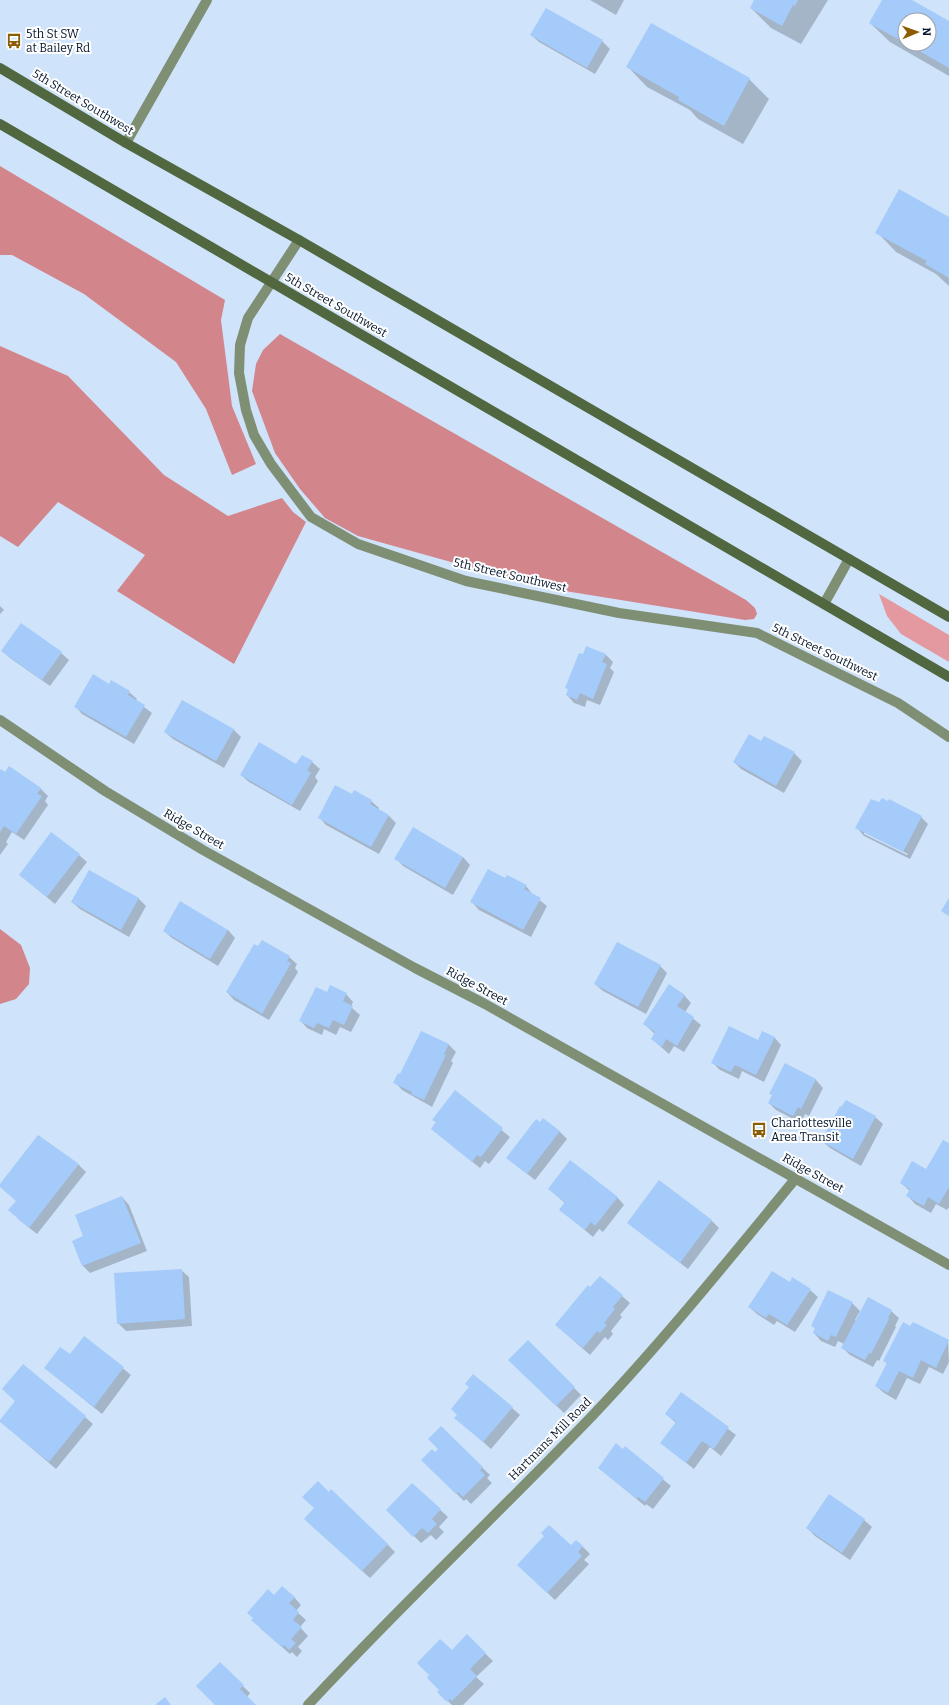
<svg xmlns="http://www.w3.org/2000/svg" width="949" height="1705" font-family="Bitter,serif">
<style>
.green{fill:#e499a0}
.forest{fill:#d3858c}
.shadow{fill:#0003;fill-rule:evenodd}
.building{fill:#a4cbfa}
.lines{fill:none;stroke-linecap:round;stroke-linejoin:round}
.street{stroke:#7e8f74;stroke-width:10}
.secondary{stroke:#506740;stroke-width:10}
.labels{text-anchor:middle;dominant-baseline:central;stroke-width:4;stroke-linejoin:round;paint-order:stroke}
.poi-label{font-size:12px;fill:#05172c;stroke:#fff;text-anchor:start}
.street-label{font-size:12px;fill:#05172c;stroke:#fff}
</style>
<rect width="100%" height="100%" fill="#cfe3fb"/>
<!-- green -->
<path class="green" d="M 879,594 L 949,635 L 949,662 L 901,634 L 887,616 Z"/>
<!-- forest -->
<g class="forest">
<path d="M 0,166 L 225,300 L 221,320 L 232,406 L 256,464 L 232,475 L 206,409 L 176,362 L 84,294 L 12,255 L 0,255 Z"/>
<path d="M 280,334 L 746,600 L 755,608 L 757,614 L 754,619 L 745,620 L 540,587 L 358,536 L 325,518 L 300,489 L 275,453 L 252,391 L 256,364 L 263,350 Z"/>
<path d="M 0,346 L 68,376 L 164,475 L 228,516 L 282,498 L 293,512 L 306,522 L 234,664 L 117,591 L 145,555 L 58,502 L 18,547 L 0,536 Z"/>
<path d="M 0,929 L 21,945 L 30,968 L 29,984 L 16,999 L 0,1004 Z"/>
</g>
<!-- shadow -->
<g class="shadow">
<path d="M 590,0 L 624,0 L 616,15 Z"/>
<path d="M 755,0 L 828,0 L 801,44 L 771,28 L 751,8 Z"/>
<path d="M 883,0 L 910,0 L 949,22 L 949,76 L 890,42 L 870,23 ZM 905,20 L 929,20 L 929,44 L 905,44 Z"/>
<path d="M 546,9 L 602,41 L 610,49 L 595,74 L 539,42 L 531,35 Z"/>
<path d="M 651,25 L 749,79 L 769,99 L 743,144 L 698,119 L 690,110 L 647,87 L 628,67 Z"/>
<path d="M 949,218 L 949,286 L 936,274 L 896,252 L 877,232 Z"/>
<path d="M 0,606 L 4,610 L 0,614 Z"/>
<path d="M 2,650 L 61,653 L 69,660 L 50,686 L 10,658 Z"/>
<path d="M 605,654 L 613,662 L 610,668 L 614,672 L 600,705 L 587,700 L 585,707 L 574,703 L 567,695 L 569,690 L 566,687 Z"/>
<path d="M 109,685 L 129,692 L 137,699 L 136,701 L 152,713 L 134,744 L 82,714 L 75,706 Z"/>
<path d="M 183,701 L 234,730 L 241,737 L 224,768 L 173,739 L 165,732 Z"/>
<path d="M 794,753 L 802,761 L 784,793 L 741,769 L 734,762 Z"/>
<path d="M 312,762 L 320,769 L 315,777 L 318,781 L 300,811 L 249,782 L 241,775 Z"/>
<path d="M 9,767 L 41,789 L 48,796 L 45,801 L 48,805 L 24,840 L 12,832 L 6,842 L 8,844 L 0,855 L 0,772 L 5,773 Z"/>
<path d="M 352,796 L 371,801 L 379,808 L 378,810 L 389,816 L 396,823 L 379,854 L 326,825 L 319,817 Z"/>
<path d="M 880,804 L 921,817 L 928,824 L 910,859 L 864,836 L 857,828 ZM 864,832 L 908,854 L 907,855 L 864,834 Z"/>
<path d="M 79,855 L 87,862 L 55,904 L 20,875 Z"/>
<path d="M 463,857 L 470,865 L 453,895 L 403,866 L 396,858 Z"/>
<path d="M 506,879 L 526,886 L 533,895 L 547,906 L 531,937 L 479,910 L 472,902 Z"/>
<path d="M 138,898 L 146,906 L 129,937 L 80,909 L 72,902 Z"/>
<path d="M 228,930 L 235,938 L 218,966 L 172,938 L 164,931 Z"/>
<path d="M 289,957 L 297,964 L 295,968 L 298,972 L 269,1020 L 234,1000 L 227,992 Z"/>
<path d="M 660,966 L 667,973 L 646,1014 L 603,991 L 595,984 Z"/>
<path d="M 327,994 L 346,994 L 353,1002 L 351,1007 L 360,1015 L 351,1032 L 340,1027 L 336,1035 L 324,1029 L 322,1035 L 307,1028 L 300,1020 Z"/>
<path d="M 684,995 L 691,1003 L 685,1012 L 701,1025 L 684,1052 L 674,1046 L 669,1054 L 652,1039 L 655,1034 L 644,1024 Z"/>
<path d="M 774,1037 L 781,1045 L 764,1082 L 742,1071 L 739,1079 L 720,1070 L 713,1063 L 758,1041 Z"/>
<path d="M 448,1044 L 456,1052 L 451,1061 L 453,1063 L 432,1107 L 402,1090 L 395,1082 L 401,1075 Z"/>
<path d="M 785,1064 L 816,1080 L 823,1088 L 809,1116 L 805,1114 L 801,1123 L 776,1110 L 769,1103 Z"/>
<path d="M 455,1092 L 510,1137 L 489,1164 L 485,1161 L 480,1168 L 432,1129 L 437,1123 L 433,1120 Z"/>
<path d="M 875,1117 L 883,1124 L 861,1166 L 830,1148 L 822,1141 Z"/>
<path d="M 559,1131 L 567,1139 L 535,1180 L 507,1158 Z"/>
<path d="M 38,1136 L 79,1165 L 86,1172 L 37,1234 L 17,1218 L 17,1201 L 0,1186 Z"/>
<path d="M 949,1144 L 949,1207 L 947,1210 L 936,1204 L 931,1213 L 915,1204 L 908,1196 L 910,1191 L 901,1183 L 927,1171 Z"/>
<path d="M 549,1189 L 617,1197 L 624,1205 L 603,1232 L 599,1229 L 593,1237 L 560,1209 L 565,1203 Z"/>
<path d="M 122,1197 L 129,1205 L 147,1251 L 90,1273 L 83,1266 L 85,1237 Z"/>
<path d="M 711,1220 L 719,1228 L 688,1269 L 628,1223 Z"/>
<path d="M 181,1270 L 189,1277 L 192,1326 L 126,1331 L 118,1323 Z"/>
<path d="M 790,1283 L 810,1290 L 818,1297 L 795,1332 L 777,1321 L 774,1325 L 757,1314 L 749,1307 Z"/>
<path d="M 590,1288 L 622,1296 L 630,1303 L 620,1315 L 622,1317 L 611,1331 L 613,1334 L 608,1340 L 605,1337 L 590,1355 L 556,1325 Z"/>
<path d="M 852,1303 L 860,1311 L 855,1320 L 857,1321 L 891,1311 L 899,1318 L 895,1326 L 896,1327 L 879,1361 L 877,1360 L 873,1367 L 850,1355 L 843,1348 L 844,1344 L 838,1341 L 835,1347 L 821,1341 L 814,1333 L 816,1330 L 812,1325 Z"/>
<path d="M 911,1327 L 948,1341 L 949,1362 L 943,1374 L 929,1367 L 920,1384 L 907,1378 L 896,1400 L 884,1393 L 876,1386 L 887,1364 L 884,1360 Z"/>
<path d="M 85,1337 L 131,1375 L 102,1414 L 45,1368 L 70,1355 Z"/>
<path d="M 528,1341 L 581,1395 L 564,1413 L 509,1360 Z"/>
<path d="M 681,1393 L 736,1435 L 721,1456 L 710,1447 L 694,1469 L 661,1443 L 676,1423 L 666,1414 Z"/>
<path d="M 512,1408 L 520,1415 L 491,1449 L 456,1418 Z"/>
<path d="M 85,1417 L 93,1424 L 56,1469 L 0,1421 Z"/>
<path d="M 441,1428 L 490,1475 L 487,1478 L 492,1483 L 471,1504 L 466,1499 L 464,1501 L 422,1460 L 440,1449 Z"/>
<path d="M 625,1448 L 671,1486 L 653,1509 L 646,1504 L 645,1506 L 599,1468 Z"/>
<path d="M 413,1485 L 448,1517 L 439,1527 L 444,1532 L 436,1540 L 431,1535 L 421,1543 L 388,1510 Z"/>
<path d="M 829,1496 L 864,1520 L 872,1527 L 850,1560 L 815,1536 L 807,1528 Z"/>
<path d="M 312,1526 L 387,1544 L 395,1552 L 370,1578 Z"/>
<path d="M 582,1546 L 590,1554 L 584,1560 L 589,1564 L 555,1600 L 526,1572 L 571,1547 Z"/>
<path d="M 274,1596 L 294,1597 L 301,1605 L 296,1611 L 306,1620 L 300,1627 L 308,1636 L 298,1647 L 302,1651 L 297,1657 L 292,1652 L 290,1654 L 260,1628 Z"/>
<path d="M 467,1636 L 493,1661 L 476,1677 L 484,1684 L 463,1705 L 452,1705 L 439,1692 Z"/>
<path d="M 220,1664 L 250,1693 L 247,1697 L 255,1705 L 216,1705 Z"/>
</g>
<!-- building -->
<g class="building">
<path d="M 754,0 L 798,0 L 795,6 L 793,5 L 782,26 L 750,8 Z"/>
<path d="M 882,0 L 912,0 L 949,21 L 949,68 L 907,44 L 929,44 L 929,20 L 905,20 L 905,43 L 869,23 Z"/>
<path d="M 546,8 L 603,40 L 587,68 L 530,35 Z"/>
<path d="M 651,23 L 750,78 L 724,126 L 678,100 L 679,97 L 626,67 Z"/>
<path d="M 899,189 L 949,217 L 949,278 L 925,264 L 927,261 L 875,233 Z"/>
<path d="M 21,623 L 62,652 L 42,680 L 1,651 Z"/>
<path d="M 586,646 L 606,654 L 602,662 L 607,664 L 593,699 L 580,693 L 577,700 L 566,695 L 568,689 L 565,688 L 579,653 L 583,654 Z"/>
<path d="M 93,674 L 109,684 L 111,680 L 130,691 L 128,695 L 145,705 L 126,737 L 74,707 Z"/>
<path d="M 182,700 L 234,729 L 216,761 L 164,732 Z"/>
<path d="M 749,734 L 761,741 L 764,736 L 795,752 L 776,786 L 733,762 Z"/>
<path d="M 259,742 L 296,764 L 302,755 L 313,761 L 307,770 L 311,773 L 292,805 L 240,775 Z"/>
<path d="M 9,766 L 41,788 L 37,794 L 42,796 L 16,834 L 4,826 L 0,832 L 0,770 L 1,769 L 5,772 Z"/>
<path d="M 335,785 L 352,794 L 354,790 L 372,800 L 370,804 L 389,815 L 371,847 L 318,818 Z"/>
<path d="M 882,798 L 888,801 L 889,799 L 922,816 L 903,852 L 855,828 L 871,799 L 879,802 Z"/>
<path d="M 413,827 L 463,857 L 445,888 L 394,859 Z"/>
<path d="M 51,832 L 80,854 L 47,897 L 19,875 Z"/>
<path d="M 488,869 L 505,878 L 507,875 L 527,885 L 524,889 L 541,898 L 523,930 L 470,902 Z"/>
<path d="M 89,870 L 139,898 L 121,930 L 71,902 Z"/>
<path d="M 949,898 L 949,916 L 941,911 Z"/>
<path d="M 180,901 L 228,930 L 210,959 L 163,931 Z"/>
<path d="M 262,940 L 290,956 L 287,961 L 291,963 L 262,1014 L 226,992 L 254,944 L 258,946 Z"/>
<path d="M 617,942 L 661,965 L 638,1007 L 594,984 Z"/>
<path d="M 669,984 L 685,995 L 677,1006 L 694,1017 L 677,1046 L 666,1039 L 662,1047 L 651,1039 L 655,1032 L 643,1024 Z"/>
<path d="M 330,985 L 347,993 L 343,1001 L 353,1006 L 344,1025 L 333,1020 L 329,1028 L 317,1023 L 314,1028 L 299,1021 L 316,987 L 327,992 Z"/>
<path d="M 729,1026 L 758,1040 L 762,1031 L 775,1037 L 756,1075 L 735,1065 L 731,1072 L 711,1063 Z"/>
<path d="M 421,1031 L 449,1044 L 444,1054 L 446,1055 L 424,1100 L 411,1094 L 412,1092 L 393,1083 L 398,1073 L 400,1074 Z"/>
<path d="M 785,1063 L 816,1079 L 801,1109 L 798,1107 L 793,1116 L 768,1103 L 772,1095 L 769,1094 Z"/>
<path d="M 455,1090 L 503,1128 L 481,1157 L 477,1155 L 472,1162 L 431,1129 L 436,1122 L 432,1120 Z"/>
<path d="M 846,1100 L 876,1116 L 853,1159 L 821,1141 L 840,1106 L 841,1107 Z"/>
<path d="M 543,1118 L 560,1131 L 527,1174 L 506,1158 L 536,1119 L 540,1122 Z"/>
<path d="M 38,1135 L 79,1164 L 29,1228 L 8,1210 L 16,1201 L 0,1187 L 0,1184 Z"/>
<path d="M 943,1140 L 949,1143 L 949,1187 L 939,1204 L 928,1197 L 924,1206 L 906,1196 L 910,1189 L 900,1183 L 912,1161 L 926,1169 Z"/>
<path d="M 570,1160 L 618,1197 L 595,1226 L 591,1222 L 585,1230 L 559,1210 L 565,1202 L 548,1189 Z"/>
<path d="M 659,1180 L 712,1220 L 680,1263 L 627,1223 Z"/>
<path d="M 122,1196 L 141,1243 L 82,1266 L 72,1241 L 83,1236 L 75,1215 Z"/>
<path d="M 182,1269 L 185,1319 L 117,1324 L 114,1273 Z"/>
<path d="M 772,1271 L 790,1282 L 792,1277 L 811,1289 L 787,1325 L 769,1314 L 766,1318 L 748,1307 Z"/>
<path d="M 600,1276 L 623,1295 L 613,1307 L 615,1309 L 604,1323 L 607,1325 L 600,1333 L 597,1331 L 583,1348 L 555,1325 L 588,1285 L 590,1287 Z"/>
<path d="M 828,1290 L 853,1302 L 836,1337 L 831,1335 L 828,1341 L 813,1333 L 815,1328 L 811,1326 Z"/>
<path d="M 868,1297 L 892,1310 L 888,1318 L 889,1319 L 871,1354 L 869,1353 L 865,1360 L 841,1348 Z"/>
<path d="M 903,1322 L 910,1326 L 913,1322 L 949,1340 L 936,1368 L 921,1360 L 913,1378 L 899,1371 L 888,1393 L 875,1386 L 887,1363 L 883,1361 Z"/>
<path d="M 84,1336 L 124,1367 L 94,1407 L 44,1368 L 60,1347 L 70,1354 Z"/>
<path d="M 528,1340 L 575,1387 L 556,1406 L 508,1360 Z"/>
<path d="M 23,1364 L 86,1416 L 49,1462 L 0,1422 L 0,1420 L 15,1401 L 2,1389 Z"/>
<path d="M 473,1374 L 513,1407 L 483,1442 L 454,1418 L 457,1415 L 451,1409 L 469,1387 L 465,1384 Z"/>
<path d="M 681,1392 L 729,1427 L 714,1449 L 702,1441 L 686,1463 L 660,1443 L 676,1422 L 665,1414 Z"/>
<path d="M 441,1426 L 483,1467 L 480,1470 L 485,1475 L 463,1497 L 458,1492 L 456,1494 L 421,1460 L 432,1449 L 435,1452 L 438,1449 L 428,1439 Z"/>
<path d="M 616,1443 L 623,1449 L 625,1446 L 664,1478 L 645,1502 L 638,1497 L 637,1499 L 598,1468 Z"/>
<path d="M 318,1481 L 329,1492 L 331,1489 L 388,1544 L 362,1571 L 304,1519 L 314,1508 L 302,1497 Z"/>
<path d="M 412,1483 L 441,1509 L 432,1519 L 437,1524 L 428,1533 L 422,1528 L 413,1537 L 386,1510 Z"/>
<path d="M 829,1494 L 865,1519 L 842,1553 L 806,1528 Z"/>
<path d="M 549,1525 L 571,1545 L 576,1540 L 583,1546 L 578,1552 L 582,1556 L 547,1593 L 517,1565 L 544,1536 L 541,1533 Z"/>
<path d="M 282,1586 L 295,1597 L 289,1603 L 299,1612 L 293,1620 L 302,1627 L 291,1639 L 296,1643 L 289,1650 L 284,1645 L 282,1647 L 251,1620 L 253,1618 L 247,1613 L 268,1589 L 274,1595 Z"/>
<path d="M 467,1634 L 486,1653 L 470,1669 L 477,1676 L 452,1701 L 450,1699 L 447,1702 L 437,1692 L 439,1690 L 427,1678 L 429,1675 L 417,1663 L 440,1639 L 452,1650 Z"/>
<path d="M 220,1662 L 244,1685 L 240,1689 L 256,1705 L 215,1705 L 196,1686 Z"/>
<path d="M 165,1697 L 171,1705 L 157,1705 L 156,1704 Z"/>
</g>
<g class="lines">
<!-- street -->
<g class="street">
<path d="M 126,143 L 207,0"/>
<path d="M 299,240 L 248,318 L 240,345 L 239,373 L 246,410 L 254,435 L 271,464 L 311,517 L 358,544 L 466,581 L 619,613 L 757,633 L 898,703 L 949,737"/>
<path d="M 824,604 L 849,559"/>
<path d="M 0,720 L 105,791 L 203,850 L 415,968 L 485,1004 L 949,1265"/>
<path d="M 308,1705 C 401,1605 500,1512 594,1414 C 665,1339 730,1258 796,1178"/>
</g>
<!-- secondary -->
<g class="secondary">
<path d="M 0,68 L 126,143 L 299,240 L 949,617"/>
<path d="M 0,124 L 949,677"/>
</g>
</g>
<!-- icons -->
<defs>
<symbol id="bus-bare" viewBox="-9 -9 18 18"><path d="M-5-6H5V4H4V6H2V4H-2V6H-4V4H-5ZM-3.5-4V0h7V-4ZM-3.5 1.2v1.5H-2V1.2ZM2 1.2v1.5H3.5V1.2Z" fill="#8c5c05" stroke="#fff" stroke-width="2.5" paint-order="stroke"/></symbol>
</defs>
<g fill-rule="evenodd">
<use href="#bus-bare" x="3" y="30" width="22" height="22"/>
<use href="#bus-bare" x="748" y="1119" width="22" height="22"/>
</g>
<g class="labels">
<!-- poi labels -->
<g class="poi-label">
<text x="26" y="34">5th St SW<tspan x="26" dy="14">at Bailey Rd</tspan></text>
<text x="771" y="1123">Charlottesville<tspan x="771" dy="14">Area Transit</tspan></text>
</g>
<!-- street labels -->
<g class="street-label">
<text transform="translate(83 102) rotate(31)">5th Street Southwest</text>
<text transform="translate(336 305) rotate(30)">5th Street Southwest</text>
<text transform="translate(510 575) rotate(13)">5th Street Southwest</text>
<text transform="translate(825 652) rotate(26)">5th Street Southwest</text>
<text transform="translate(194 829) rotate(30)">Ridge Street</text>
<text transform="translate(477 986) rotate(28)">Ridge Street</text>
<text transform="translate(813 1173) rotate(29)">Ridge Street</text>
<text transform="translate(550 1439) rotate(-45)">Hartmans Mill Road</text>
</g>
</g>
<!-- north arrow -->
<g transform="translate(917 32) rotate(88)"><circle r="19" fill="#ffffff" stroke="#9ba2ab"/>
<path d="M0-3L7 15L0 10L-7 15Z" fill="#8c5c05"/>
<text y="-6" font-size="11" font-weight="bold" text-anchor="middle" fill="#05172c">N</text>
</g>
</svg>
